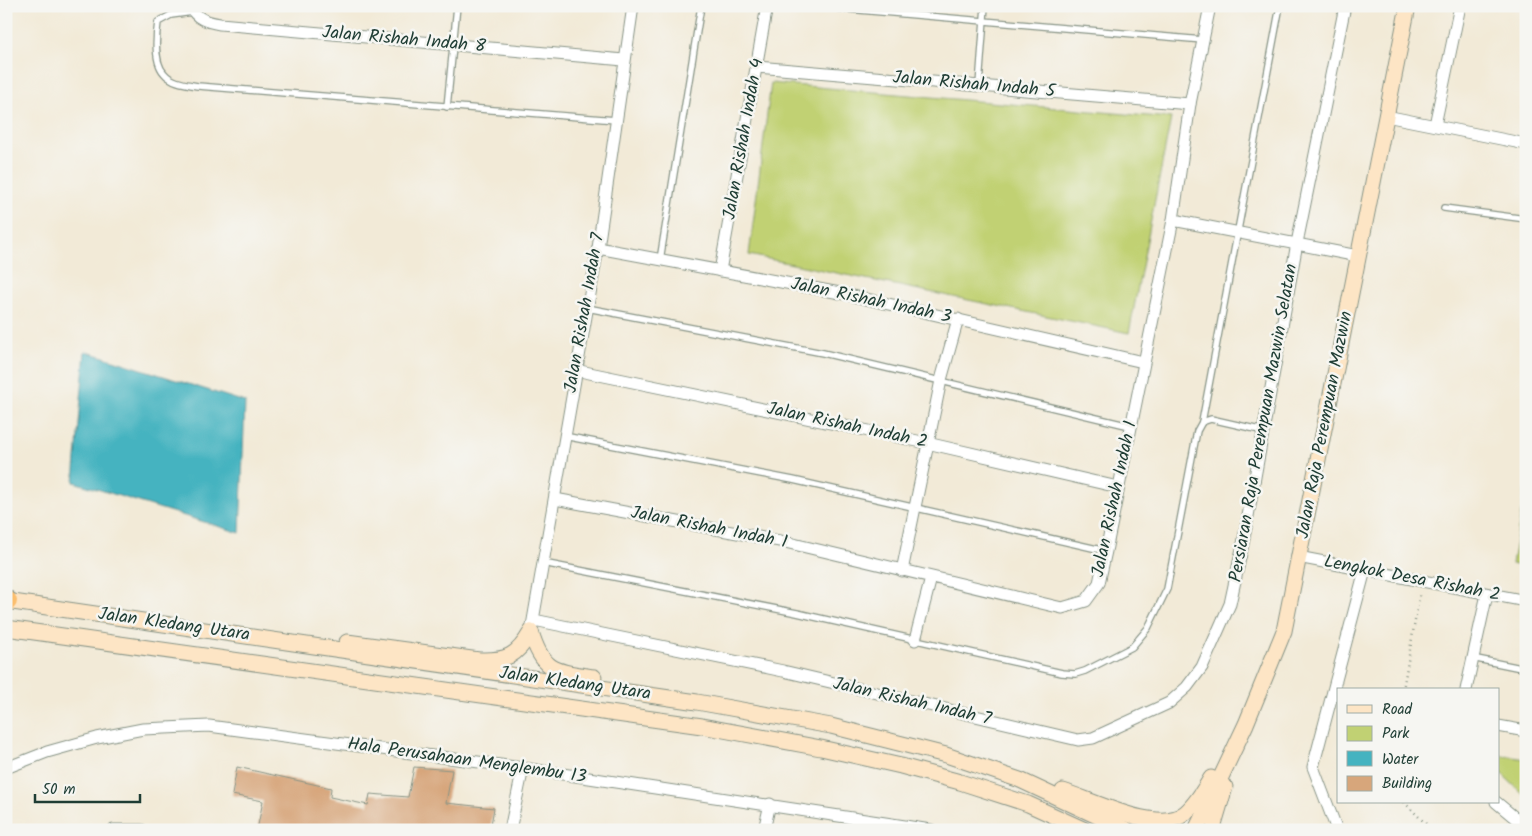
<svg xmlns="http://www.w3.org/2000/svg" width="1532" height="836" font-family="Kalam,sans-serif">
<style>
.green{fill:#c1d173;stroke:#708754}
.water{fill:#45b3c0;stroke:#32787a}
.building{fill:#d7a67b}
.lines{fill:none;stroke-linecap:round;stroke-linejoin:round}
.lane-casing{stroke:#889486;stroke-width:8}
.street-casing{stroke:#889486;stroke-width:13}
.secondary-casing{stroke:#889486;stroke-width:17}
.highway-casing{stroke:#889486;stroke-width:22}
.path{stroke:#889486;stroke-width:2.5;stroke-dasharray:1 4;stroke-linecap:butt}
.lane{stroke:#fff;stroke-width:5.5}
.street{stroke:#fff;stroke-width:11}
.secondary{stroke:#fde5c5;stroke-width:15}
.highway{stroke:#fbbe6e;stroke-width:20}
.labels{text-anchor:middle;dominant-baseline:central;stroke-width:5;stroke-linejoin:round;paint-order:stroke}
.street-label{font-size:18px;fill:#1f3d34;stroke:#f6f6f2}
</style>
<rect width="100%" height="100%" fill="#f6f6f2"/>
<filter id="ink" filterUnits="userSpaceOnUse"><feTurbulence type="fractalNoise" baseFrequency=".02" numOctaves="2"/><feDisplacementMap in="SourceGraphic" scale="10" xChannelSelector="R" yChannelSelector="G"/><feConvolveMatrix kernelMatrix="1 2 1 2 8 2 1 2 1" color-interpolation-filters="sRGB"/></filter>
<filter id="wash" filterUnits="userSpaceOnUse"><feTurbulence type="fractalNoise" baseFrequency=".0096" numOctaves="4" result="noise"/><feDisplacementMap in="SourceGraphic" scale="20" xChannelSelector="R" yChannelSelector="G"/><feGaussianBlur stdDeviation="1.12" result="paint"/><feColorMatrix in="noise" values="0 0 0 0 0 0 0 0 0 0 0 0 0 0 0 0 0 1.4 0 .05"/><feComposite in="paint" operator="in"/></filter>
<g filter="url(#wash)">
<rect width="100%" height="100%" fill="#f2ead7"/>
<!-- green -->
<g class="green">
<path d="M 771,83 L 1171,118 L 1129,333 L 749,255 Z"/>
<path d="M 1526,485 L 1526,567 L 1512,564 Z"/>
<path d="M 1498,755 L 1526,759 L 1526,797 L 1498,770 Z"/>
</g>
<!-- water -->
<path class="water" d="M 85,351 L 245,402 L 240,533 L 74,482 Z"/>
<g id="blocks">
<!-- building -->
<path class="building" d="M 237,767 L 331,788 L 330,797 L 368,805 L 370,794 L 408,797 L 414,767 L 452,770 L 446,803 L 494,808 L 490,830 L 257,830 L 263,801 L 232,795 Z"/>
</g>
</g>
<g filter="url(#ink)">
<use href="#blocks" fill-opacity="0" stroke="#889486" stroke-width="1"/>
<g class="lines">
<defs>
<g id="lane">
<path d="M 813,6 L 1203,40"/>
<path d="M 193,12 L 171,15 L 158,22 C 156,36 154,62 164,73 C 172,83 187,84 198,86 L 616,120"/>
<path d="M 979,85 L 985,6"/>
<path d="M 447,107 L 457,6"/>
<path d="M 1444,208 L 1526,219"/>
<path d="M 660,260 L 701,6"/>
<path d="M 587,308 L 823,353 L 1130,426"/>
<path d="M 1202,422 L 1211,419 L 1264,431"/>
<path d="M 564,436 L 793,480 L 1106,551"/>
<path d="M 543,563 L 797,613 L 1062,673 L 1075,674 L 1085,671 L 1132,647 L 1148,628 L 1167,589 L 1197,431 L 1202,422 L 1280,6"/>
<path d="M 1472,658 L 1526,669"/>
</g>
<g id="street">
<path d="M 191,6 C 195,19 208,22 220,24 L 624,60"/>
<path d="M 757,67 L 1190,104"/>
<path d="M 1386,116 L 1526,144"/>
<path d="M 1435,125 L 1460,6"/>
<path d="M 1173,220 L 1358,256"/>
<path d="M 598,248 L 840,293 L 1143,362"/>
<path d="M 720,271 L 767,6"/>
<path d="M 575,370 L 927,443 L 1118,487"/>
<path d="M 555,499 L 785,542 L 1062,608 L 1086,601 L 1099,583 L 1106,551 L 1173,220 L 1190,104 L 1210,6"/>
<path d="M 1298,557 L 1526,601"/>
<path d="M 902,571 L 941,380 L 958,319"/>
<path d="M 534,620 L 783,671 L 1078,740 L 1093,738 L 1169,703 L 1187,687 L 1202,667 L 1230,604 L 1243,544 L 1297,243 L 1345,6"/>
<path d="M 532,626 L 598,248 L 633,6"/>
<path d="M 915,640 L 931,578"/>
<path d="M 1466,690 L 1487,594"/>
<path d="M 1498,726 L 1526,731"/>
<path d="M 6,768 L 47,752 L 97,738 L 143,729 L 209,726 L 523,768 L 931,830"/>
<path d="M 1496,802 L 1526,827"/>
<path d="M 113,830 L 142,830"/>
<path d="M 510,830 L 523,768"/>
<path d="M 764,830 L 770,804"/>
<path d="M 1337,830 L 1313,767 L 1365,570"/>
</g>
<g id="secondary">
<path d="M 6,601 L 697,702 L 831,726 L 946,755 L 1020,780 L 1127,830"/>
<path d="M 6,628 L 702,726 L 821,748 L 901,766 L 960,782 L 1028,804 L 1085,830"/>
<path d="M 531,632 C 543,672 555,671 594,677"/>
<path d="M 347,642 L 479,660 C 507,661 517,656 531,632"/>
<path d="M 1063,791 C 1092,800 1160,835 1185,813 C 1196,804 1204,790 1211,778"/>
<path d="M 1196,830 L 1246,724 L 1284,631 L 1408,6"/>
<path d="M 1215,830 L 1214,824 L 1225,787"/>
</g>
<path id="highway" d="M 6,601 L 7,601"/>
</defs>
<!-- lane casing -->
<use href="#lane" class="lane-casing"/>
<!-- street casing -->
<use href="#street" class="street-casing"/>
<!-- secondary casing -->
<use href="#secondary" class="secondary-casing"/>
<!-- highway casing -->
<use href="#highway" class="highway-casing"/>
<!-- path -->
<g class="path">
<path d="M 1403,690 L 1420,592"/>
<path d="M 1404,802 L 1432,830"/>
</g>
<!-- lane -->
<use href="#lane" class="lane"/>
<!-- street -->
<use href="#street" class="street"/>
<!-- secondary -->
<use href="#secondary" class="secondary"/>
<!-- highway -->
<use href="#highway" class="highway"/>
</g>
</g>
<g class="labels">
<!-- street labels -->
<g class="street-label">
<text transform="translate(404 40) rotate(5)">Jalan Rishah Indah 8</text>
<text transform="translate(974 85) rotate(5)">Jalan Rishah Indah 5</text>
<text transform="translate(744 139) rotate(-80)">Jalan Rishah Indah 4</text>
<text transform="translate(871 301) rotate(12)">Jalan Rishah Indah 3</text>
<text transform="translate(585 313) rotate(-80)">Jalan Rishah Indah 7</text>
<text transform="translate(1264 423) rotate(-80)">Persiaran Raja Perempuan Mazwin Selatan</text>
<text transform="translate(1325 425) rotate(-79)">Jalan Raja Perempuan Mazwin</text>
<text transform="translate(847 426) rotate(12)">Jalan Rishah Indah 2</text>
<text transform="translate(1115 499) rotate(-78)">Jalan Rishah Indah 1</text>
<text transform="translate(709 528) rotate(11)">Jalan Rishah Indah 1</text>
<text transform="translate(1412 579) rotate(11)">Lengkok Desa Rishah 2</text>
<text transform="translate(174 625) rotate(8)">Jalan Kledang Utara</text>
<text transform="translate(575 684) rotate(8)">Jalan Kledang Utara</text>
<text transform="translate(912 702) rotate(13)">Jalan Rishah Indah 7</text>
<text transform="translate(467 761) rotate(8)">Hala Perusahaan Menglembu 13</text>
</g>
</g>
<!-- margin -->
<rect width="1532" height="836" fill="none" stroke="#f6f6f2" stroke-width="25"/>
<!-- legend -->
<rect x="1337" y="688" width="162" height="115" fill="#f6f6f2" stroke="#a0aca6"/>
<rect x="1347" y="705" width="25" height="8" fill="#fde5c5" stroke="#a0aca6"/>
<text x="1382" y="714" font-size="15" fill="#1f3d34">Road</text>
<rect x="1347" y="726" width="25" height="15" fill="#c1d173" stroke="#a0aca6"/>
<text x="1382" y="738" font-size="15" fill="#1f3d34">Park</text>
<rect x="1347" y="751" width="25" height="15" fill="#45b3c0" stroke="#a0aca6"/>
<text x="1382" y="764" font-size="15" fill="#1f3d34">Water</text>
<rect x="1347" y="776" width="25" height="15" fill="#d7a67b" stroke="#a0aca6"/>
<text x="1382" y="788" font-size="15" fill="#1f3d34">Building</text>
<!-- scale -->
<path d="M35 794v8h105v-8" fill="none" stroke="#1f3d34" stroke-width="2.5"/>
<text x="42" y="794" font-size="15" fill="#1f3d34" stroke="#f6f6f2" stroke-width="4" paint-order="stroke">50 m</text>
</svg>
